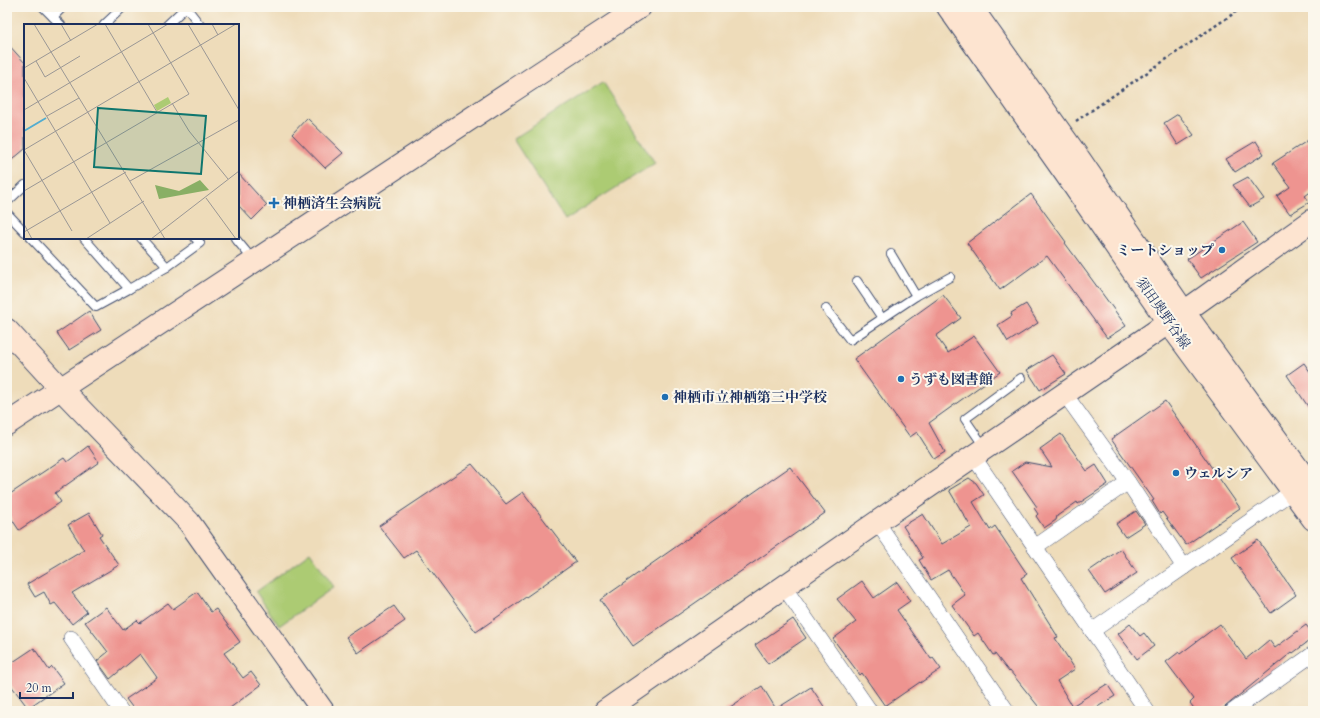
<svg xmlns="http://www.w3.org/2000/svg" width="1320" height="718" font-family="Cardo,'Noto Serif JP',serif">
<style>
.green{fill:#accb73;stroke:#647d68}
.building{fill:#ee9490}
.lines{fill:none;stroke-linecap:round;stroke-linejoin:round}
.lane-casing{stroke:#3b496c;stroke-width:10}
.street-casing{stroke:#3b496c;stroke-width:16}
.secondary-casing{stroke:#3b496c;stroke-width:24}
.path{stroke:#3b496c;stroke-width:2.5;stroke-dasharray:3 3;stroke-linecap:butt}
.lane{stroke:#fff;stroke-width:8}
.street{stroke:#fff;stroke-width:15}
.secondary{stroke:#fde4d0;stroke-width:22}
.poi-dot{fill:#1f6fb2;stroke:#fbf7ec;stroke-width:1.5}
.labels{text-anchor:middle;dominant-baseline:central;stroke-width:4;stroke-linejoin:round;paint-order:stroke}
.poi-label{font-size:14px;font-weight:bold;fill:#1b2f5e;stroke:#fbf7ec;text-anchor:start}
.street-label{font-size:14px;fill:#1b2f5e;stroke:#fbf7ec}
.inset-river{fill:none;stroke:#53add0;stroke-width:2}
.inset-road{fill:none;stroke:#9a9795;stroke-width:1}
.view{fill:#0f766e;fill-opacity:0.15;stroke:#0f766e;stroke-width:2}
.inset-edge{fill:none;stroke:#1b2f5e;stroke-width:2}
</style>
<rect width="100%" height="100%" fill="#fbf7ec"/>
<filter id="ink" filterUnits="userSpaceOnUse"><feTurbulence type="fractalNoise" baseFrequency=".025" numOctaves="2"/><feDisplacementMap in="SourceGraphic" scale="8" xChannelSelector="R" yChannelSelector="G"/><feConvolveMatrix kernelMatrix="1 2 1 2 8 2 1 2 1" color-interpolation-filters="sRGB"/></filter>
<filter id="wash" filterUnits="userSpaceOnUse"><feTurbulence type="fractalNoise" baseFrequency=".012" numOctaves="4" result="noise"/><feDisplacementMap in="SourceGraphic" scale="16" xChannelSelector="R" yChannelSelector="G"/><feGaussianBlur stdDeviation="0.9" result="paint"/><feColorMatrix in="noise" values="0 0 0 0 0 0 0 0 0 0 0 0 0 0 0 0 0 1.4 0 .05"/><feComposite in="paint" operator="in"/></filter>
<g filter="url(#wash)">
<rect width="100%" height="100%" fill="#eedcba"/>
<!-- green -->
<g class="green">
<path d="M 603,82 L 655,163 L 565,220 L 513,139 Z"/>
<path d="M 310,552 L 334,587 L 279,626 L 256,592 Z"/>
</g>
<g id="blocks">
<!-- building -->
<g class="building">
<path d="M 7,43 L 25,63 L 25,149 L 7,164 Z"/>
<path d="M 1178,114 L 1194,135 L 1178,145 L 1164,123 Z"/>
<path d="M 307,118 L 343,153 L 325,168 L 292,134 Z"/>
<path d="M 1313,137 L 1313,190 L 1305,196 L 1310,202 L 1290,214 L 1277,196 L 1290,187 L 1273,163 Z"/>
<path d="M 1256,141 L 1264,154 L 1235,172 L 1226,159 Z"/>
<path d="M 238,173 L 267,205 L 252,220 L 238,205 Z"/>
<path d="M 1248,177 L 1264,199 L 1250,207 L 1233,185 Z"/>
<path d="M 1031,194 L 1066,242 L 1065,243 L 1126,326 L 1107,338 L 1047,256 L 1000,290 L 967,243 Z"/>
<path d="M 1243,222 L 1257,242 L 1201,278 L 1187,259 Z"/>
<path d="M 943,295 L 961,318 L 936,336 L 948,353 L 974,336 L 1000,372 L 929,423 L 945,452 L 934,459 L 917,432 L 910,437 L 854,359 Z"/>
<path d="M 1026,304 L 1038,323 L 1008,342 L 998,325 L 1012,316 L 1011,313 Z"/>
<path d="M 89,311 L 101,330 L 69,350 L 57,333 Z"/>
<path d="M 1052,355 L 1066,374 L 1040,390 L 1027,370 Z"/>
<path d="M 1304,363 L 1313,376 L 1313,414 L 1287,375 Z"/>
<path d="M 1165,401 L 1240,508 L 1186,545 L 1162,512 L 1160,514 L 1152,501 L 1154,500 L 1111,439 Z"/>
<path d="M 1061,434 L 1087,471 L 1096,465 L 1108,484 L 1078,504 L 1077,502 L 1057,516 L 1056,520 L 1044,528 L 1036,516 L 1038,514 L 1034,508 L 1037,507 L 1012,471 L 1025,462 L 1052,467 L 1040,449 Z"/>
<path d="M 88,446 L 99,462 L 55,493 L 61,502 L 19,530 L 7,512 L 7,496 L 64,458 L 67,462 Z"/>
<path d="M 472,464 L 506,504 L 523,492 L 576,562 L 476,632 L 416,550 L 404,558 L 379,526 Z"/>
<path d="M 790,467 L 825,513 L 633,646 L 600,600 Z"/>
<path d="M 969,478 L 976,483 L 984,495 L 973,502 L 990,530 L 995,526 L 1027,574 L 1021,578 L 1058,637 L 1055,638 L 1075,669 L 1057,681 L 1072,706 L 1107,684 L 1115,696 L 1091,711 L 1042,711 L 1010,671 L 1009,672 L 995,654 L 993,655 L 978,633 L 974,636 L 952,605 L 965,595 L 948,570 L 931,580 L 919,560 L 923,558 L 903,526 L 923,514 L 942,544 L 971,527 L 949,490 Z"/>
<path d="M 1136,511 L 1145,524 L 1125,537 L 1116,524 Z"/>
<path d="M 89,513 L 102,534 L 99,536 L 119,565 L 72,593 L 87,612 L 72,624 L 55,603 L 51,605 L 44,592 L 35,597 L 27,584 L 84,550 L 68,525 Z"/>
<path d="M 1258,540 L 1296,595 L 1271,613 L 1232,558 Z"/>
<path d="M 1121,549 L 1137,573 L 1105,594 L 1089,571 Z"/>
<path d="M 862,581 L 874,598 L 897,582 L 910,601 L 897,610 L 931,659 L 933,658 L 941,669 L 920,683 L 920,682 L 885,706 L 862,673 L 860,675 L 833,639 L 856,622 L 837,599 Z"/>
<path d="M 197,592 L 211,612 L 216,609 L 240,642 L 224,653 L 243,678 L 251,672 L 261,685 L 226,711 L 135,711 L 126,699 L 157,678 L 156,676 L 140,654 L 110,679 L 97,661 L 108,652 L 85,622 L 106,607 L 123,630 L 137,620 L 140,623 L 168,603 L 173,609 Z"/>
<path d="M 394,606 L 405,621 L 358,653 L 346,637 Z"/>
<path d="M 793,619 L 806,638 L 768,664 L 755,645 Z"/>
<path d="M 1130,624 L 1140,636 L 1144,633 L 1154,646 L 1137,659 L 1118,634 Z"/>
<path d="M 1220,624 L 1246,659 L 1269,640 L 1275,648 L 1306,625 L 1313,634 L 1313,638 L 1293,653 L 1292,652 L 1220,711 L 1196,711 L 1190,703 L 1194,699 L 1166,662 L 1179,652 L 1180,654 Z"/>
<path d="M 34,648 L 49,670 L 52,667 L 64,683 L 28,708 L 7,680 L 7,666 Z"/>
<path d="M 762,686 L 776,709 L 811,687 L 827,711 L 724,711 Z"/>
</g>
</g>
</g>
<g filter="url(#ink)">
<use href="#blocks" fill-opacity="0" stroke="#3b496c" stroke-width="1"/>
<g class="lines">
<defs>
<g id="lane">
<path d="M 43,7 L 61,25"/>
<path d="M 186,7 L 200,25"/>
<path d="M 53,17 L 63,7"/>
<path d="M 104,25 L 123,7"/>
<path d="M 167,25 L 186,7"/>
<path d="M 7,202 L 25,185"/>
<path d="M 7,213 L 25,232"/>
<path d="M 31,238 L 96,307 L 129,289"/>
<path d="M 84,238 L 129,289 L 167,267"/>
<path d="M 141,238 L 167,267 L 200,243 L 195,238"/>
<path d="M 235,238 L 254,261"/>
<path d="M 891,254 L 916,296 L 950,277"/>
<path d="M 857,281 L 882,318"/>
<path d="M 826,309 L 850,340 L 916,296"/>
<path d="M 985,448 L 965,419 L 1021,378"/>
</g>
<g id="street">
<path d="M 1064,393 L 1128,482 L 1184,567"/>
<path d="M 973,456 L 1147,711"/>
<path d="M 877,522 L 1007,711"/>
<path d="M 1035,547 L 1128,482"/>
<path d="M 784,587 L 870,711"/>
<path d="M 1092,631 L 1293,491"/>
<path d="M 71,638 L 121,711"/>
<path d="M 1233,711 L 1313,654"/>
</g>
<g id="secondary">
<path d="M 948,7 L 1065,173 L 1168,322 L 1313,519"/>
<path d="M 971,7 L 1080,160 L 1184,312 L 1313,489"/>
<path d="M 7,330 L 61,389 L 189,522 L 323,711"/>
<path d="M 7,424 L 640,7"/>
<path d="M 605,711 L 877,522 L 1184,312 L 1313,220"/>
</g>
</defs>
<!-- lane casing -->
<use href="#lane" class="lane-casing"/>
<!-- street casing -->
<use href="#street" class="street-casing"/>
<!-- secondary casing -->
<use href="#secondary" class="secondary-casing"/>
<!-- path -->
<path class="path" d="M 1076,121 L 1243,7"/>
<!-- lane -->
<use href="#lane" class="lane"/>
<!-- street -->
<use href="#street" class="street"/>
<!-- secondary -->
<use href="#secondary" class="secondary"/>
</g>
</g>
<!-- markers -->
<g class="poi-dot">
<path d="M272 197h4v4h4v4h-4v4h-4v-4h-4v-4h4z"/>
<circle cx="1222" cy="250" r="4"/>
<circle cx="901" cy="379" r="4"/>
<circle cx="665" cy="397" r="4"/>
<circle cx="1176" cy="473" r="4"/>
</g>
<g class="labels">
<!-- poi labels -->
<g class="poi-label">
<text x="283" y="203">神栖済生会病院</text>
<text x="1214" y="250" text-anchor="end">ミートショップ</text>
<text x="909" y="379">うずも図書館</text>
<text x="673" y="397">神栖市立神栖第三中学校</text>
<text x="1184" y="473">ウェルシア</text>
</g>
<!-- street labels -->
<g class="street-label">
<text transform="translate(1163 313) rotate(55)">須田奥野谷線</text>
</g>
</g>
<!-- overview -->
<g transform="translate(24 24)">
<rect width="215" height="215" fill="#eedcba"/>
<path d="M 144,73 L 147,79 L 133,87 L 130,81 Z" fill="#accb73"/>
<path d="M 176,156 L 185,166 L 135,175 L 131,161 L 155,167 Z" fill="#89af65"/>
<path class="inset-river" d="M 0,107 L 22,94"/>
<path class="inset-road" d="M 10,0 L 141,215M 37,0 L 47,17M 81,0 L 133,88M 164,0 L 215,86M 188,0 L 194,11M 12,37 L 21,53 L 56,32M 0,44 L 74,0M 0,54 L 86,199M 148,79 L 165,107 L 204,155M 0,86 L 144,0M 23,92 L 55,74M 0,126 L 212,0M 0,126 L 48,207M 106,157 L 215,96M 0,167 L 165,70 L 124,0M 182,174 L 212,215M 0,200 L 8,215M 0,208 L 102,148M 62,215 L 120,177M 127,215 L 215,147"/>
<path class="view" d="M 74,84 L 182,92 L 177,150 L 70,143 Z"/>
<rect width="215" height="215" class="inset-edge"/>
</g>
<!-- margin -->
<rect width="1320" height="718" fill="none" stroke="#fbf7ec" stroke-width="24"/>
<!-- scale -->
<path d="M20 692v6h53v-6" fill="none" stroke="#1b2f5e" stroke-width="2"/>
<text x="26" y="692" font-size="12" fill="#1b2f5e" stroke="#fbf7ec" stroke-width="3" paint-order="stroke">20 m</text>
</svg>
